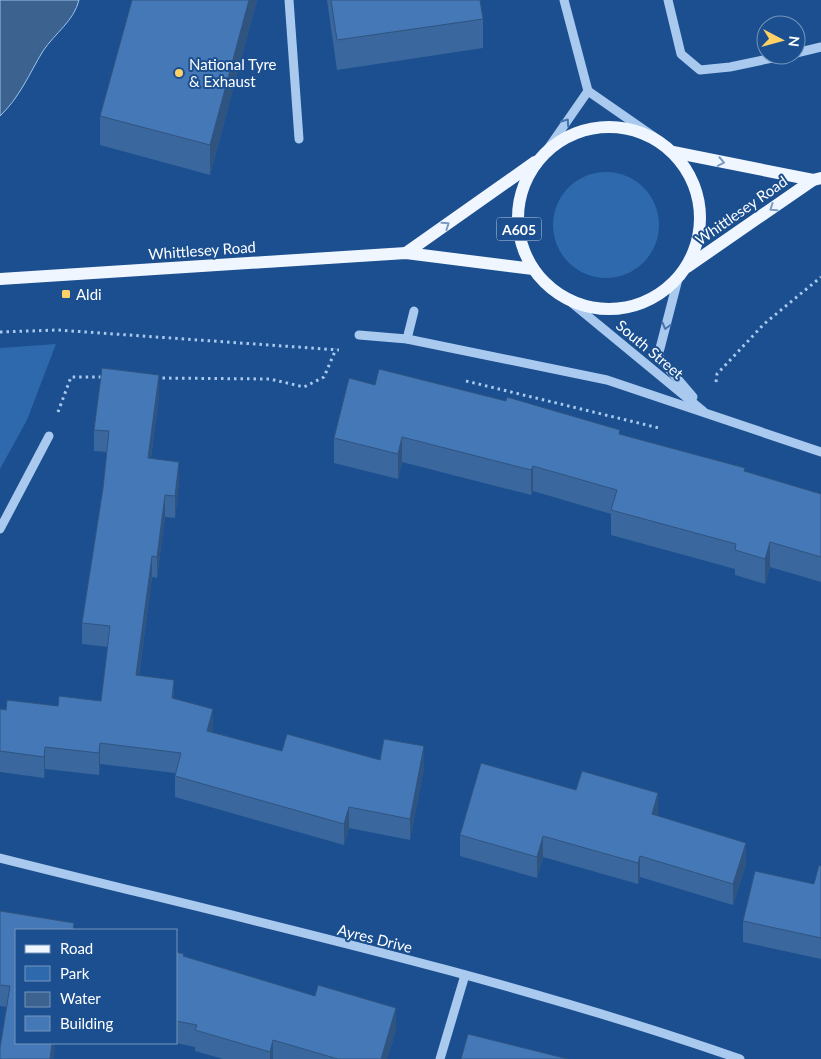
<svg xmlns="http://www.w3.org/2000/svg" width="821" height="1059" font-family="Lato,sans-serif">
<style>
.green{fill:#2e69ad}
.water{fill:#3c6290;stroke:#9cc4f0}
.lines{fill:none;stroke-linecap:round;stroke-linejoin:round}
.path{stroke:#a9c9ee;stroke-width:3;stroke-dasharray:2.5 4;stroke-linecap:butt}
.minor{stroke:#a9c9ee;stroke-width:9}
.major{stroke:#f0f6ff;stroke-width:12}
.wall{fill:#3a679d}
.shaded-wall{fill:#305480}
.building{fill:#4478b7;stroke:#305480}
.oneway{stroke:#4674ac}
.oneway2{stroke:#7b9ac1}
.poi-dot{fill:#ffd166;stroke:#1b4f8f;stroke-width:2}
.labels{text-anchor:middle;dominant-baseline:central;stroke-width:4;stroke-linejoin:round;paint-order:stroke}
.shield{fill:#1b4f8f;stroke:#bbcadd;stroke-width:1}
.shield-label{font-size:14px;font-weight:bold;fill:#fff}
.poi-label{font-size:15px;fill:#fff;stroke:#1b4f8f;text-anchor:start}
.street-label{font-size:15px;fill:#fff;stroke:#1b4f8f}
</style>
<rect width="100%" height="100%" fill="#1b4f8f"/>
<!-- green -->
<g class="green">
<circle cx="606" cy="225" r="53"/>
<path d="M 56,344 L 27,420 L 0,469 L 0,348 Z"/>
</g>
<!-- water -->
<path class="water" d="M 0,0 L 79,0 C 74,21 55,33 43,51 C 29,74 20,97 0,116 Z"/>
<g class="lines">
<!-- path -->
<g class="path">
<path d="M 0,332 L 58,330 L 339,350"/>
<path d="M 156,378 L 270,379 L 304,387 L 324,377 L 336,349"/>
<path d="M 466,381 L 659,428"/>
<path d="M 716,382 L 717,374 L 764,324 L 821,277"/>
<path d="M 58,412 L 71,377 L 104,377"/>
</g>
<!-- minor -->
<g class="minor">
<path d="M 289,0 L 299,139"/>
<path d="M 564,0 L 588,91 L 660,141"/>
<path d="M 668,0 L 681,54 L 700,70 L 730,67 L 787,55"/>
<path d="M 796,53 L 821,47"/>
<path d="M 545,153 L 588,91"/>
<path d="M 678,279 L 658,356 L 693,397"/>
<path d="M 572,303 L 703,411"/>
<path d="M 359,335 L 407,339 L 607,380 L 821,452"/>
<path d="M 407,339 L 414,311"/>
<path d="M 0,529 L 49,436"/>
<path d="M 0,858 C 247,920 499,975 740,1059"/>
<path d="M 440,1059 L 465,975"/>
</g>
<!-- major -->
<g class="major">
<circle cx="609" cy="218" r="91"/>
<path d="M 673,152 L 813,180"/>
<path d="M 406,253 L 535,162"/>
<path d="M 687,267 L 813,180 L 821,178"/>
<path d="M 0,279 L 406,253 L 533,269"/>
</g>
</g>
<!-- wall -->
<g class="wall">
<path d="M 257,0 L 210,175 L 100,145 L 100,116 Z"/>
<path d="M 327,0 L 480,0 L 483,19 L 483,48 L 337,70 Z"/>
<path d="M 375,385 L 620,434 L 821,494 L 821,582 L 770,567 L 765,584 L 735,575 L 735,569 L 611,535 L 611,514 L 533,491 L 531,495 L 402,462 L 398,479 L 334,463 L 334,438 Z"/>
<path d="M 159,396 L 151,458 L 179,483 L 175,518 L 165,517 L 157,578 L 152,577 L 139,676 L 174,698 L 213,730 L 212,732 L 282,751 L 380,760 L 424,768 L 410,840 L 349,828 L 344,845 L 175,797 L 175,773 L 100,764 L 99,775 L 45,769 L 44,778 L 0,772 L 0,709 L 6,710 L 58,706 L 101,701 L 108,647 L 82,644 L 82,623 L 103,488 L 107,452 L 94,451 L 94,430 Z"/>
<path d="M 658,814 L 658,816 L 746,864 L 733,905 L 640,877 L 638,884 L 543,857 L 537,878 L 460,856 L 460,835 Z"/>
<path d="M 821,866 L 821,959 L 743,942 L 743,921 L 814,884 Z"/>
<path d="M 0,911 L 74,923 L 74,930 L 16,930 L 16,1043 L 55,1043 L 53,1059 L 0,1059 L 0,1048 L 7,1007 L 0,1006 Z"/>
<path d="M 176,952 L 184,957 L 396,1030 L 387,1059 L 223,1059 L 195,1051 L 195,1047 L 176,1043 Z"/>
</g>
<!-- shaded-wall -->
<g class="shaded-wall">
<path d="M 249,0 L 257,0 L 210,175 L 210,145 Z"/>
<path d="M 159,375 L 159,396 L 148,479 L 148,458 Z"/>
<path d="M 402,437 L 402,462 L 398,479 L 398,454 Z"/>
<path d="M 179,462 L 179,483 L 175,518 L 175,496 Z"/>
<path d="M 533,466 L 533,491 L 531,495 L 531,470 Z"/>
<path d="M 165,495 L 165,517 L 157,578 L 157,557 Z"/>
<path d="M 770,542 L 770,567 L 765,584 L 765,559 Z"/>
<path d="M 152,556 L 152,577 L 136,697 L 136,675 Z"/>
<path d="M 174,680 L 174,701 L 172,698 Z"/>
<path d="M 213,709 L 213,730 L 207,752 L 207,731 Z"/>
<path d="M 100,743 L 100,764 L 99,775 L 99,753 Z"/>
<path d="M 424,746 L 424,768 L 410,840 L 410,819 Z"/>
<path d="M 45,747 L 45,769 L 44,778 L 44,757 Z"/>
<path d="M 658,793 L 658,814 L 652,835 L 652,814 Z"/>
<path d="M 349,807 L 349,828 L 344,845 L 344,824 Z"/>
<path d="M 543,836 L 543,857 L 537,878 L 537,857 Z"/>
<path d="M 746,843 L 746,864 L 733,905 L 733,884 Z"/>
<path d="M 640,856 L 640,877 L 638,884 L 638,863 Z"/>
<path d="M 396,1008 L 396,1030 L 387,1059 L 381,1059 Z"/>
<path d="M 273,1040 L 273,1059 L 270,1059 L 270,1052 Z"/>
<path d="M 52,1043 L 55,1043 L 53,1059 L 50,1059 Z"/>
</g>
<!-- building -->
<g class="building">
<path d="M 132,0 L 249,0 L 210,145 L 100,116 Z"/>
<path d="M 331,0 L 480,0 L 483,19 L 337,40 Z"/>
<path d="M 102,368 L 159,375 L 148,458 L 179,462 L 175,496 L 165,495 L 157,557 L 152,556 L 136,675 L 174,680 L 172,698 L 213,709 L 207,731 L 282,751 L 287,734 L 380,760 L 384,739 L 424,746 L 410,819 L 349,807 L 344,824 L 175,776 L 181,753 L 100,743 L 99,753 L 45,747 L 44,757 L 0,751 L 0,709 L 6,710 L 7,700 L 58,706 L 59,696 L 101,701 L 110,626 L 82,623 L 103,488 L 109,431 L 94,430 Z"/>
<path d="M 379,369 L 506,401 L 507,397 L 620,430 L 619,434 L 745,468 L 744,471 L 821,494 L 821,557 L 770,542 L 765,559 L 735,550 L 736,544 L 611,510 L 617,490 L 533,466 L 531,470 L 402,437 L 398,454 L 334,438 L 349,378 L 375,385 Z"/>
<path d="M 481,763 L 576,790 L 582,771 L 658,793 L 652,814 L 746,843 L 733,884 L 640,856 L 638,863 L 543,836 L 537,857 L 460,835 Z"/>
<path d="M 819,865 L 821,866 L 821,938 L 743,921 L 755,871 L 814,884 Z"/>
<path d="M 0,911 L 74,923 L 73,930 L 16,930 L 16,1043 L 52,1043 L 50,1059 L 0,1059 L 0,1048 L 10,986 L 0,985 Z"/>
<path d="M 176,952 L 184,954 L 183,956 L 315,996 L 318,985 L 396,1008 L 381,1059 L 338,1059 L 273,1040 L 270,1052 L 195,1030 L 197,1025 L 176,1021 Z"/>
<path d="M 468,1034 L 568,1059 L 461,1059 Z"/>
</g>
<!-- one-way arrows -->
<defs><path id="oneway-chevron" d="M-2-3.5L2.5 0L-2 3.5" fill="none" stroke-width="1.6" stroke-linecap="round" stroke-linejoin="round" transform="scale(1.25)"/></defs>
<g class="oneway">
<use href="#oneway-chevron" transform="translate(566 122) rotate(-55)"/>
<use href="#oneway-chevron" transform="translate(666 326) rotate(105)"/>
</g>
<g class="oneway2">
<use href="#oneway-chevron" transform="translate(721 162) rotate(11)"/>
<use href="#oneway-chevron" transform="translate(773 208) rotate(145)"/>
<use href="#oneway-chevron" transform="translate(446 225) rotate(-35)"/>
</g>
<!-- markers -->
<g class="poi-dot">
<circle cx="179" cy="73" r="5"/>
<rect x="61" y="289" width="10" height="10" rx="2.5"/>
</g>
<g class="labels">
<!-- shield labels -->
<rect class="shield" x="496.5" y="217.5" width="45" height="23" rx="4"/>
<g class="shield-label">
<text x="519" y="229">A605</text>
</g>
<!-- poi labels -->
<g class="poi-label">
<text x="189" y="64">National Tyre<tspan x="189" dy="17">&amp; Exhaust</tspan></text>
<text x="76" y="294">Aldi</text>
</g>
<!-- street labels -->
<g class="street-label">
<text transform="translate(741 210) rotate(-35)">Whittlesey Road</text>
<text transform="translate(202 250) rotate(-4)">Whittlesey Road</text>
<text transform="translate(650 349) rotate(40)">South Street</text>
<text transform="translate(375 938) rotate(14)">Ayres Drive</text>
</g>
</g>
<!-- legend -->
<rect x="15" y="929" width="162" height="115" fill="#1b4f8f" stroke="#7695bc"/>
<rect x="25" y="945" width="25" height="8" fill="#f0f6ff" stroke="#7695bc"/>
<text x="60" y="954" font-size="15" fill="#ffffff">Road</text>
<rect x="25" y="966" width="25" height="15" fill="#2e69ad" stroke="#7695bc"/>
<text x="60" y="979" font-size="15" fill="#ffffff">Park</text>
<rect x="25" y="992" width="25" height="15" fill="#3c6290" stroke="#7695bc"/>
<text x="60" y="1004" font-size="15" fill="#ffffff">Water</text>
<rect x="25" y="1016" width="25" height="15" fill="#4478b7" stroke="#7695bc"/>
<text x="60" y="1029" font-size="15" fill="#ffffff">Building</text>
<!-- north arrow -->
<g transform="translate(781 40) rotate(96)"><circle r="24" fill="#1b4f8f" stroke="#7695bc"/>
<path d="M0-4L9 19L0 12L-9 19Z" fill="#ffd166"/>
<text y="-8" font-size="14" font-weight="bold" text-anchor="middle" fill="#ffffff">N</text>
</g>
</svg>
